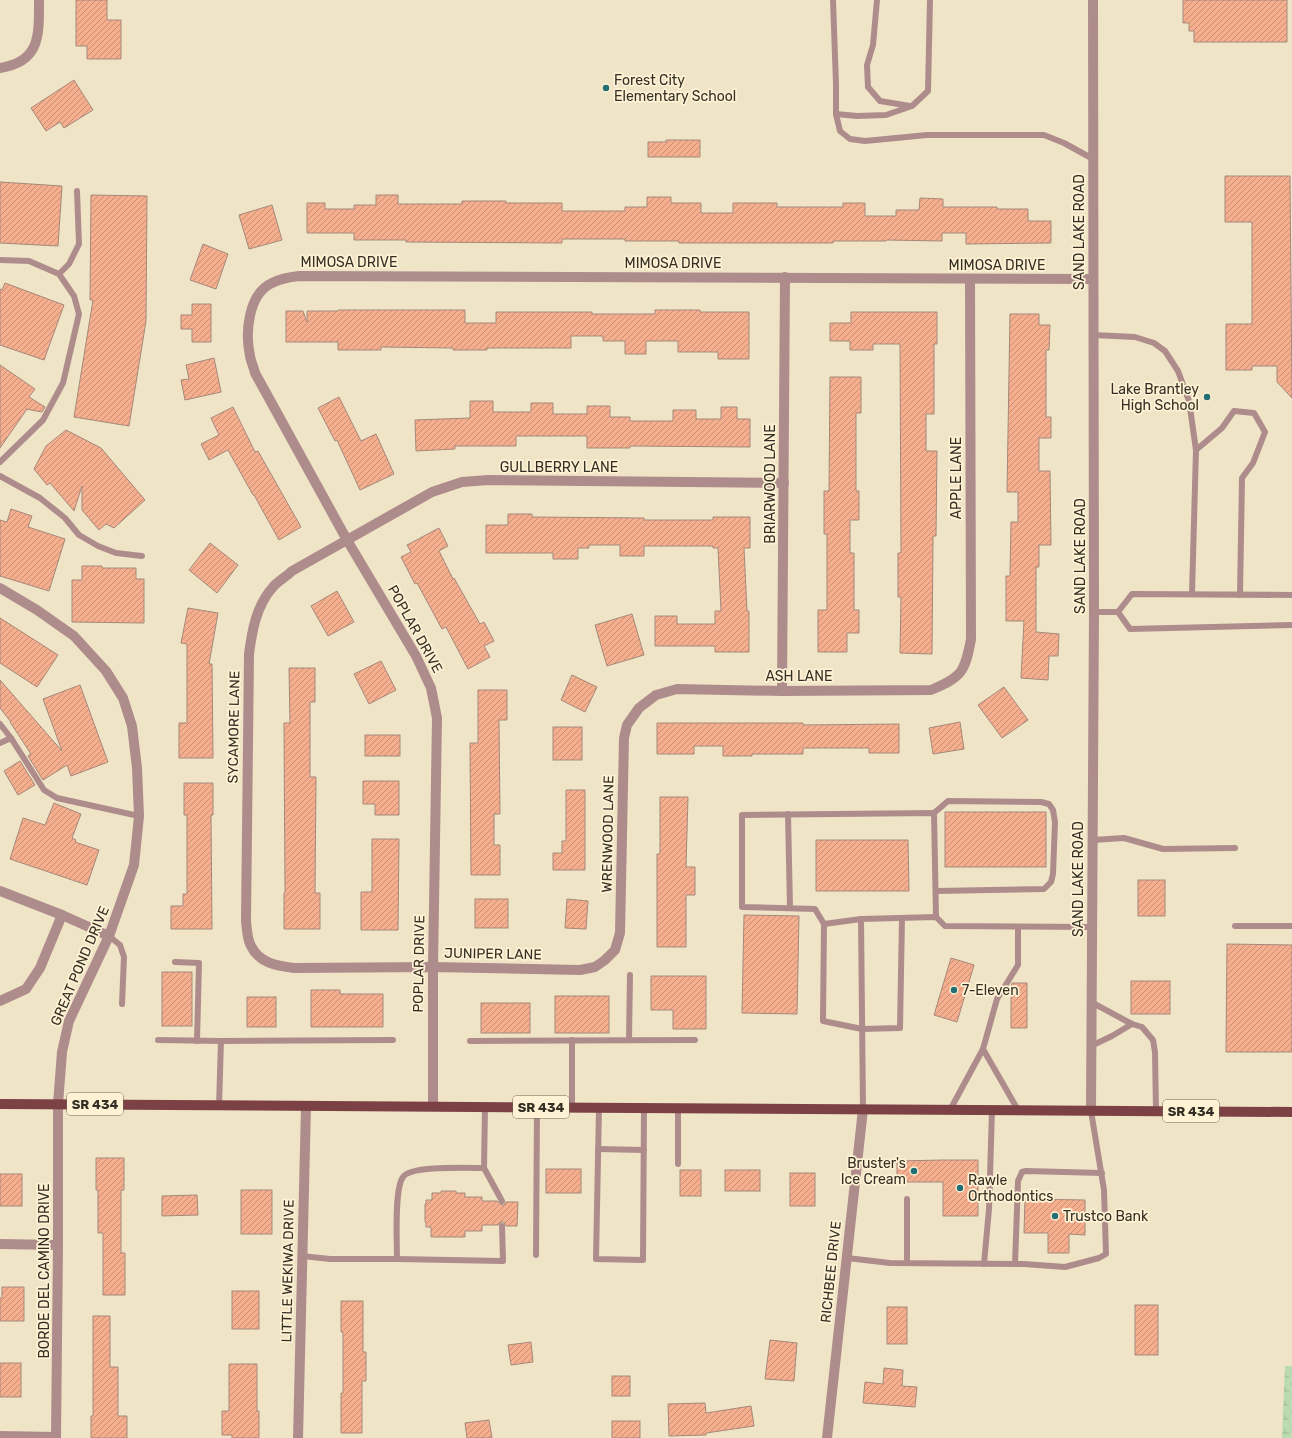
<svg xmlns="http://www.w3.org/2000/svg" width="1292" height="1438" font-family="Rubik,sans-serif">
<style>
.wetland{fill:url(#wetland-marsh)}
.building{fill:url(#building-hatch);stroke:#a5887b}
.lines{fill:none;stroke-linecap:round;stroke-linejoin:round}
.service{stroke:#af8c8c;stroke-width:6}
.minor{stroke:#af8c8c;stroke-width:10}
.tertiary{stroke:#af8c8c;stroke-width:10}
.primary{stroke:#7c4145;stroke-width:10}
.poi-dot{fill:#226e72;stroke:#fef1d4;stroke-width:1.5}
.labels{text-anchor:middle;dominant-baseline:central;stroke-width:3.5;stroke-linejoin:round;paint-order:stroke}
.shield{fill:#fef1d4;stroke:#706959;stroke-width:1}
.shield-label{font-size:13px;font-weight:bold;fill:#332f24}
.poi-label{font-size:14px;fill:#332f24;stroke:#fef1d4;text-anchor:start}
.street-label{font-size:14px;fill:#332f24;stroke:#fef1d4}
</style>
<defs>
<pattern id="wetland-marsh" width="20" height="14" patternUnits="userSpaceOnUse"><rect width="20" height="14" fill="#b9dbaf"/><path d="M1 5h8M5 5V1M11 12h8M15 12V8" fill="none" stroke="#a0bc96"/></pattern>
<pattern id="building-hatch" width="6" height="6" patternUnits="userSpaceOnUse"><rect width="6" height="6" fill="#f6af8e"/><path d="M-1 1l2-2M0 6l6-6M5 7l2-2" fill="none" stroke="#c88f74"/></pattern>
</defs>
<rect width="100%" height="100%" fill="#f0e4c7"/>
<!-- wetland -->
<path class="wetland" d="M 1285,1366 L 1292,1366 L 1292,1438 L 1282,1438 Z"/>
<!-- building -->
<g class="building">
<path d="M 76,0 L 107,0 L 107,20 L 121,20 L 121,59 L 87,59 L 87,46 L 76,46 Z"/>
<path d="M 1183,0 L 1287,0 L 1287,42 L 1194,42 L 1194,31 L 1189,31 L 1189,23 L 1183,23 Z"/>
<path d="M 74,80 L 93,110 L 64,128 L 60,122 L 46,131 L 31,108 Z"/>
<path d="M 666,140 L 700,140 L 700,157 L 648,157 L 648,142 L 666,142 Z"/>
<path d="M 1225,176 L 1290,176 L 1292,398 L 1277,382 L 1277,366 L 1252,366 L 1252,370 L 1226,370 L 1226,324 L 1252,324 L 1252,222 L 1225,222 Z"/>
<path d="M 0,182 L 62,186 L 58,246 L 0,243 Z"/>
<path d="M 91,195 L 147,196 L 146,321 L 129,426 L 74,417 L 93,300 L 90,300 Z"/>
<path d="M 376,195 L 398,195 L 398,204 L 462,204 L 462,201 L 506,201 L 506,203 L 562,203 L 562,211 L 625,211 L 625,207 L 647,207 L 647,197 L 671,197 L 671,203 L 701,203 L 701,213 L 733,213 L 733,203 L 777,203 L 777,207 L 843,207 L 843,203 L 865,203 L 865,216 L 896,216 L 896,210 L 919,210 L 920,198 L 943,199 L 943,207 L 997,207 L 997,209 L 1028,209 L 1028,221 L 1051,221 L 1051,243 L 966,244 L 966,233 L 942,233 L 942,241 L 886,240 L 886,241 L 833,241 L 833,243 L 679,243 L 679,241 L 625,241 L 625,239 L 562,239 L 562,243 L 406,242 L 406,240 L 354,240 L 354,233 L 307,233 L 307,203 L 325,203 L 325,209 L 354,209 L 354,205 L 376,205 Z"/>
<path d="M 272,205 L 282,240 L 249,249 L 239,215 Z"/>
<path d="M 203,244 L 228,254 L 216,289 L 190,280 Z"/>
<path d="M 5,283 L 64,305 L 44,360 L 0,345 L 0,289 L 2,290 Z"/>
<path d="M 192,304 L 211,304 L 211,342 L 192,342 L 192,329 L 181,329 L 181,315 L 192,315 Z"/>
<path d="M 338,310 L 465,310 L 465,323 L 496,323 L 496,312 L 592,312 L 592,314 L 655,314 L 655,310 L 700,310 L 700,312 L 749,312 L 749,359 L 718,359 L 718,352 L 678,352 L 678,341 L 646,341 L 646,354 L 625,354 L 625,341 L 603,341 L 603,336 L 571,336 L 571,348 L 487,348 L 487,350 L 453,350 L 453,348 L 381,347 L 381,350 L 338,350 L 338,342 L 286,342 L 286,311 L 303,311 L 307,322 L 307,311 L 338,311 Z"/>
<path d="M 851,312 L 937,312 L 937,344 L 934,344 L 934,414 L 926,414 L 926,451 L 937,451 L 936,536 L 933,536 L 932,654 L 900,653 L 901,597 L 898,597 L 898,553 L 901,553 L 900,344 L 873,344 L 873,350 L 850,350 L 850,341 L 830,341 L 830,323 L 851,323 Z"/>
<path d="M 1010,314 L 1039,314 L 1039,325 L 1050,325 L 1049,350 L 1046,350 L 1046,417 L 1051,417 L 1051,438 L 1039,438 L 1039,471 L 1050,471 L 1051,545 L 1039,545 L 1039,567 L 1036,567 L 1036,632 L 1059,634 L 1058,656 L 1049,656 L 1048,680 L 1021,678 L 1024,621 L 1006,621 L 1006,576 L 1010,576 L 1011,522 L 1018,522 L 1018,492 L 1007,492 Z"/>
<path d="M 214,358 L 221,392 L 185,400 L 181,380 L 189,379 L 186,365 Z"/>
<path d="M 0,365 L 35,389 L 29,397 L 45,407 L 42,412 L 26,409 L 27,409 L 0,448 Z"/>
<path d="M 830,377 L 861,377 L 861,413 L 856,413 L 856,491 L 859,491 L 859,520 L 850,520 L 850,553 L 854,553 L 854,610 L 859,610 L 859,633 L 847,633 L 847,652 L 818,652 L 818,610 L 827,610 L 827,534 L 824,534 L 824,491 L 829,491 Z"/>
<path d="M 339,397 L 361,441 L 376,434 L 394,474 L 360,490 L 337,440 L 335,441 L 318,408 Z"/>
<path d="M 470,401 L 493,401 L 493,412 L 531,412 L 531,403 L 553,403 L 553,414 L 587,414 L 587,406 L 610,406 L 610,417 L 630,417 L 630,421 L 673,421 L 673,410 L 696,410 L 696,419 L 721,419 L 721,407 L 737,407 L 737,419 L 750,419 L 750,447 L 630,446 L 630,448 L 587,448 L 587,436 L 516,436 L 516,446 L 455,446 L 455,449 L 416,451 L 415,420 L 470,418 Z"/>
<path d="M 233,407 L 255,452 L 258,451 L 301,527 L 279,540 L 254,495 L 253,495 L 228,450 L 209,460 L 201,444 L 219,435 L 211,418 Z"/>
<path d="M 66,430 L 101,448 L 145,500 L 114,528 L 106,524 L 99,530 L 82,510 L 82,486 L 74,511 L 50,483 L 47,485 L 34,469 L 46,446 Z"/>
<path d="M 11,509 L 32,516 L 28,527 L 65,539 L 49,591 L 0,576 L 0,520 L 7,522 Z"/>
<path d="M 508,514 L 532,514 L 532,517 L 644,518 L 644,520 L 713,520 L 713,517 L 750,517 L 750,548 L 744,548 L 747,611 L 749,611 L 749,652 L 715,652 L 715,646 L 655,646 L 655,616 L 677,616 L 677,624 L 715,624 L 715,611 L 721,611 L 718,548 L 713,548 L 713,546 L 644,546 L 644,556 L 620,556 L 620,545 L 589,545 L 589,548 L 578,548 L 578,559 L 553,559 L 553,553 L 486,553 L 486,525 L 508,525 Z"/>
<path d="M 439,528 L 448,546 L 439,551 L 453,579 L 454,578 L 480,624 L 484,622 L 494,641 L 484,646 L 490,657 L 468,669 L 446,627 L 442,629 L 417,583 L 415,584 L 401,557 L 411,552 L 407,545 Z"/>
<path d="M 210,543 L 238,565 L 217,593 L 189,570 Z"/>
<path d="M 82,566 L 102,566 L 102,568 L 136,568 L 136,579 L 144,579 L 144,623 L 72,622 L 72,580 L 82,580 Z"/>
<path d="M 337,591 L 354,622 L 328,636 L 311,606 Z"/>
<path d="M 188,608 L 218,613 L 209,664 L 212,664 L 213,758 L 179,758 L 179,723 L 187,723 L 187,644 L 181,643 Z"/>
<path d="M 632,614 L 644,655 L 607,666 L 595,625 Z"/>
<path d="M 0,618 L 58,655 L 37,687 L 0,663 Z"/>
<path d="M 381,661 L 396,690 L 369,704 L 354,674 Z"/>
<path d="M 289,668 L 315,668 L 315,702 L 310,702 L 310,777 L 316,777 L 315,893 L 320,893 L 320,929 L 284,929 L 284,893 L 285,893 L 284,723 L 290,723 Z"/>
<path d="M 572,675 L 597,687 L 585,712 L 561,700 Z"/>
<path d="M 0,680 L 62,751 L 43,699 L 80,685 L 108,762 L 71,776 L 67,765 L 43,780 L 28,756 L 31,754 L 10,722 L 11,722 L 0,708 Z"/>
<path d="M 1004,687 L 1028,720 L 1002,738 L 978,705 Z"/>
<path d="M 478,690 L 507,690 L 507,720 L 499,720 L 500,814 L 494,814 L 494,845 L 500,845 L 500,875 L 471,875 L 470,743 L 478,743 Z"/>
<path d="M 960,722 L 964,749 L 933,754 L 929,728 Z"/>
<path d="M 657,723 L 803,723 L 803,725 L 899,724 L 899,753 L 869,753 L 869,748 L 803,748 L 803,754 L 752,754 L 752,756 L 723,756 L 723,746 L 694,746 L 694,754 L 657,754 Z"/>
<rect x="553" y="727" width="29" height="33"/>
<rect x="365" y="735" width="35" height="21"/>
<path d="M 20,761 L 35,785 L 18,795 L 4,771 Z"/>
<path d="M 363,781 L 399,781 L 399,815 L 375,815 L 375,804 L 363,804 Z"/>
<path d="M 184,783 L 213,783 L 213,815 L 211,815 L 212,929 L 171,929 L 171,906 L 183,906 L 183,894 L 187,894 L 187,815 L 184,815 Z"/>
<path d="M 566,790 L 585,790 L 585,870 L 553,870 L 553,853 L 562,853 L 562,841 L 566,841 Z"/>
<path d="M 660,797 L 688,797 L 686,867 L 695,867 L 695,895 L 686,895 L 686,947 L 657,947 L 657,854 L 660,854 Z"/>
<path d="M 54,803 L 81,814 L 72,838 L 76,840 L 75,842 L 99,850 L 87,885 L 10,859 L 23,818 L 45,825 Z"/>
<rect x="945" y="812" width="101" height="55"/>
<path d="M 372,839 L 399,839 L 398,930 L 361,930 L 361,892 L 372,892 Z"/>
<path d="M 816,840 L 908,840 L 909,891 L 816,891 Z"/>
<rect x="1138" y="880" width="27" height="36"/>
<rect x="475" y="899" width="33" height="29"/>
<path d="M 567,899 L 588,901 L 586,929 L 565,928 Z"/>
<path d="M 744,915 L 799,916 L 797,1014 L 742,1013 Z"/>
<path d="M 1227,944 L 1292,945 L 1292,1052 L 1226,1052 Z"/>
<path d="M 951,958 L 974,965 L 957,1022 L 934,1015 Z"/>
<rect x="162" y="972" width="30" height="54"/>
<path d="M 651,976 L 706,976 L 706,1029 L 673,1029 L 673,1010 L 651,1010 Z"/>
<rect x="1131" y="981" width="39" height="33"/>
<path d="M 1012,983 L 1027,983 L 1027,1028 L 1011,1028 L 1011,986 Z"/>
<path d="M 311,990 L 340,990 L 340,994 L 383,994 L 383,1027 L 311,1027 Z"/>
<rect x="555" y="996" width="54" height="37"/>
<rect x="247" y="997" width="29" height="30"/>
<rect x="481" y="1003" width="49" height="30"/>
<path d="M 96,1158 L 124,1158 L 124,1190 L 121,1190 L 121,1253 L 125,1253 L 125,1295 L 103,1295 L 103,1233 L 98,1233 L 98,1190 L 96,1190 Z"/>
<path d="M 943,1160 L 978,1160 L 978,1216 L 943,1216 L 943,1182 L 897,1182 L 897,1161 Z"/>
<rect x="546" y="1169" width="35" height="24"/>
<rect x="680" y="1170" width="21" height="26"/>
<rect x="725" y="1170" width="35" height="21"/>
<rect x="790" y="1173" width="25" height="33"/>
<rect x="0" y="1174" width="22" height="32"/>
<rect x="241" y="1190" width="31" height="44"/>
<path d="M 441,1191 L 456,1191 L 456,1193 L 465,1193 L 465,1197 L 482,1197 L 482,1201 L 497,1201 L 502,1205 L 504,1205 L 506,1202 L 518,1202 L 517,1226 L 506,1226 L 504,1222 L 501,1222 L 498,1225 L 482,1225 L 482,1231 L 465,1231 L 465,1237 L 431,1237 L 431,1227 L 426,1227 L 426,1223 L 425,1222 L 425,1204 L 426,1204 L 426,1200 L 432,1200 L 432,1193 L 441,1193 Z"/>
<path d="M 197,1195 L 198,1215 L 162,1216 L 162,1196 Z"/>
<path d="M 1025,1199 L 1085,1200 L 1085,1235 L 1069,1234 L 1069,1253 L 1048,1253 L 1048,1233 L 1024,1233 Z"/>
<path d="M 2,1287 L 24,1287 L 24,1321 L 0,1321 L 0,1298 L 2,1298 Z"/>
<rect x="232" y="1291" width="27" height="38"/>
<path d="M 341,1301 L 363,1301 L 363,1352 L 366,1352 L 366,1381 L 362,1381 L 362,1433 L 341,1433 L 341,1393 L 343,1393 L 343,1332 L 341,1332 Z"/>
<rect x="1135" y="1305" width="23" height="50"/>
<rect x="887" y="1307" width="20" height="37"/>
<path d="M 93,1316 L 110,1316 L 110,1367 L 118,1367 L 118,1416 L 127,1416 L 127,1438 L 91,1438 L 91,1416 L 93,1416 Z"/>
<path d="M 770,1340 L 797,1343 L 794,1381 L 765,1379 Z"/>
<path d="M 531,1342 L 533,1362 L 511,1365 L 508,1345 Z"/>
<rect x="0" y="1363" width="21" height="34"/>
<path d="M 229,1364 L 257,1364 L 257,1411 L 259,1411 L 259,1438 L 232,1438 L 232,1435 L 222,1435 L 222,1411 L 229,1411 Z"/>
<path d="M 884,1368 L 903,1370 L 902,1386 L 917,1387 L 915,1407 L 863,1403 L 865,1382 L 883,1384 Z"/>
<rect x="612" y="1376" width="18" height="20"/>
<path d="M 705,1403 L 706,1413 L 751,1406 L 754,1426 L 706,1433 L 706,1435 L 669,1436 L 668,1404 Z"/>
<path d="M 489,1420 L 492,1438 L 467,1438 L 465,1423 Z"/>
<rect x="612" y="1421" width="28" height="17"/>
</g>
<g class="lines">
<!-- service -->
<g class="service">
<path d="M 833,0 L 836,84 L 836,114 L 840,131 L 850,139 L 865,141 L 927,135 L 1044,135 L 1064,143 L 1093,159"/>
<path d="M 877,0 L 873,45 L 867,65 L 868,87 L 880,101 L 910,106"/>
<path d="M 836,114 L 857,116 L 886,115 L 912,106 L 928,91 L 930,0"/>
<path d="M 0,260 L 29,261 L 59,274 L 74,296 L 79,314 L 63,383 L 43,420 L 0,462"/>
<path d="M 59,274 L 69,264 L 79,244 L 77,191"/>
<path d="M 1093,335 L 1135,337 L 1154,343 L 1165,351 L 1178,371 L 1189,401 L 1196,450 L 1192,594"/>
<path d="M 1196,450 L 1222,428 L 1234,411 L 1254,413 L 1265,432 L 1253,463 L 1242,478 L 1240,595"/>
<path d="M 0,476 L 40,498 L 65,518 L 79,535 L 98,546 L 116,553 L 142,556"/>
<path d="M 1094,612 L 1118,612"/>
<path d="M 1118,612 L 1132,594 L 1292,595"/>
<path d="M 1118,612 L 1130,629 L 1292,625"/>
<path d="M 0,724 L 11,738 L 44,790 L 57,798 L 139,816"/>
<path d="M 0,743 L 11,738"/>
<path d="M 934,813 L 948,801 L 1041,802 L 1049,804 L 1053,810 L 1055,822 L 1053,874 L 1051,882 L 1044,889 L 936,891"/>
<path d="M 788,814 L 790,908"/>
<path d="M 1093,840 L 1124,838 L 1163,849 L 1235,848"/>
<path d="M 861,919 L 824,924 L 823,1021 L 862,1029 L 900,1028 L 902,918"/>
<path d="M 824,924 L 815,909 L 742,907 L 742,815 L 934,813 L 936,917"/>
<path d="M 1235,926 L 1292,926"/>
<path d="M 109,936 L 120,945 L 124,957 L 122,1004"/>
<path d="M 175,962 L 199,963 L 197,1041"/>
<path d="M 1091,1002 L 1132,1024 L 1112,1036 L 1091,1046"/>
<path d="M 1132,1024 L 1142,1027 L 1153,1040 L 1155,1052 L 1156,1111"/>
<path d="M 158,1040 L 221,1041 L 219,1106"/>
<path d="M 572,1040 L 572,1107"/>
<path d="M 629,1040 L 630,975"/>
<path d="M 221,1041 L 393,1040"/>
<path d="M 470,1041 L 695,1040"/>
<path d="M 983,1049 L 1018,1110"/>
<path d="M 599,1108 L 596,1259 L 643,1260 L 644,1108"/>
<path d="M 678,1109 L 678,1164"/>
<path d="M 863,1109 L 861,919 L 936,917 L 945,926 L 1092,927"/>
<path d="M 950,1110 L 983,1049 L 997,999 L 1018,965 L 1018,927"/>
<path d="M 598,1149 L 644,1150"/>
<path d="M 484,1168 L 502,1201"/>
<path d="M 536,1255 L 537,1107"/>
<path d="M 302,1256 L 330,1259 L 397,1259 C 397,1242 394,1189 403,1177 C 410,1165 469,1168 484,1168 L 485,1107"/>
<path d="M 847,1258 L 890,1263 L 1024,1264 L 1065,1267 L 1099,1258 L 1106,1254 L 1104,1190 L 1091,1111"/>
<path d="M 397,1259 L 503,1261 L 502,1226"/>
<path d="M 907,1263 L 907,1199"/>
<path d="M 984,1264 L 989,1209 L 992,1110"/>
<path d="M 1015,1264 L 1018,1181 L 1022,1172 L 1026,1171 L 1102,1173"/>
</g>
<!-- minor -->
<g class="minor">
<path d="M 0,68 C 41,62 39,34 39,0"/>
<path d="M 784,483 L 488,480 L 462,482 L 432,492 L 292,571 C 286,577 278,581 273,587 C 256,606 252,631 249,654 L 246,921 C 247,929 247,939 251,946 C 259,963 277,966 294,968 L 433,967 L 580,970 L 595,967 L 605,960 L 615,950 L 620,933 L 624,738 L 627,725 L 639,708 L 656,695 L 677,689 L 782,691 L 931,690 C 962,677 965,672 971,639 L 970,280"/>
<path d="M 0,588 L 37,610 L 74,636 L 106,671 L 123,698 L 132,726 L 137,768 L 139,816 L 134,865 L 109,936 L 69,1021 L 62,1052 L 58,1104 L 58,1245 L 56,1438"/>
<path d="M 782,691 L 785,277"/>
<path d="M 0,891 L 62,915 L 109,936"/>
<path d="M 0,1001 L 26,989 L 40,968 L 62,915"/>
<path d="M 433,1106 L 433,967 L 437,718 L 431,688 L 416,656 L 347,540 L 255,373 C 254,368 251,362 250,356 C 245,333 248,294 272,283 C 280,279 290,277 299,276 L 1093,279"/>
<path d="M 0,1244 L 58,1245"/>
<path d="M 0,1436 L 56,1437"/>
<path d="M 298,1438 L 306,1106"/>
<path d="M 827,1438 L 863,1109"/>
</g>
<!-- tertiary -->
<path class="tertiary" d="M 1091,1111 L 1094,612 L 1093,0"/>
<!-- primary -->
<path class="primary" d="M 0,1104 L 1292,1112"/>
</g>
<!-- markers -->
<g class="poi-dot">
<circle cx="606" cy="88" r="4"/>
<circle cx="1207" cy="397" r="4"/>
<circle cx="954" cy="990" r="4"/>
<circle cx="914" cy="1171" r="4"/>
<circle cx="960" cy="1188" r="4"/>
<circle cx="1055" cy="1216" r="4"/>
</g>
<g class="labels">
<!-- shield labels -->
<g class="shield">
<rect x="67" y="1093" width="56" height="22" rx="3"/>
<rect x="513" y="1096" width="56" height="22" rx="3"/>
<rect x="1163" y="1100" width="56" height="22" rx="3"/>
</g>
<g class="shield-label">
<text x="95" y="1104">SR 434</text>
<text x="541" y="1107">SR 434</text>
<text x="1191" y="1111">SR 434</text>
</g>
<!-- poi labels -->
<g class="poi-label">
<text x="614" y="80">Forest City<tspan x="614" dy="16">Elementary School</tspan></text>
<text x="1199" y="389" text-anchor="end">Lake Brantley<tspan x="1199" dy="16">High School</tspan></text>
<text x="962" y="990">7-Eleven</text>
<text x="906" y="1163" text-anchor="end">Bruster's<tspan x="906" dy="16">Ice Cream</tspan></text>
<text x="968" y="1180">Rawle<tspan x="968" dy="16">Orthodontics</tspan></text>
<text x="1063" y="1216">Trustco Bank</text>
</g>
<!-- street labels -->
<g class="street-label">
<text transform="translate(1079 232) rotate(-90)">SAND LAKE ROAD</text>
<text x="349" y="262">MIMOSA DRIVE</text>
<text x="673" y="263">MIMOSA DRIVE</text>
<text x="997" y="265">MIMOSA DRIVE</text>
<text x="559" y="467">GULLBERRY LANE</text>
<text transform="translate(956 478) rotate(-90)">APPLE LANE</text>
<text transform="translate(770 484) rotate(-90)">BRIARWOOD LANE</text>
<text transform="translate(1080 556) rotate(-90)">SAND LAKE ROAD</text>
<text transform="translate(415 629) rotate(61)">POPLAR DRIVE</text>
<text x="799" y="676">ASH LANE</text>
<text transform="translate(234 727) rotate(-89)">SYCAMORE LANE</text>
<text transform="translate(608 834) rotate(-89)">WRENWOOD LANE</text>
<text transform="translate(1078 879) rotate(-90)">SAND LAKE ROAD</text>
<text transform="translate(493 954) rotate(1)">JUNIPER LANE</text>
<text transform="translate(419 964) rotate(-89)">POPLAR DRIVE</text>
<text transform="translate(80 966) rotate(-67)">GREAT POND DRIVE</text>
<text transform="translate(44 1271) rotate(-90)">BORDE DEL CAMINO DRIVE</text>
<text transform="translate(288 1271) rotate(-89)">LITTLE WEKIWA DRIVE</text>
<text transform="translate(831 1272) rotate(-84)">RICHBEE DRIVE</text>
</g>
</g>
</svg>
